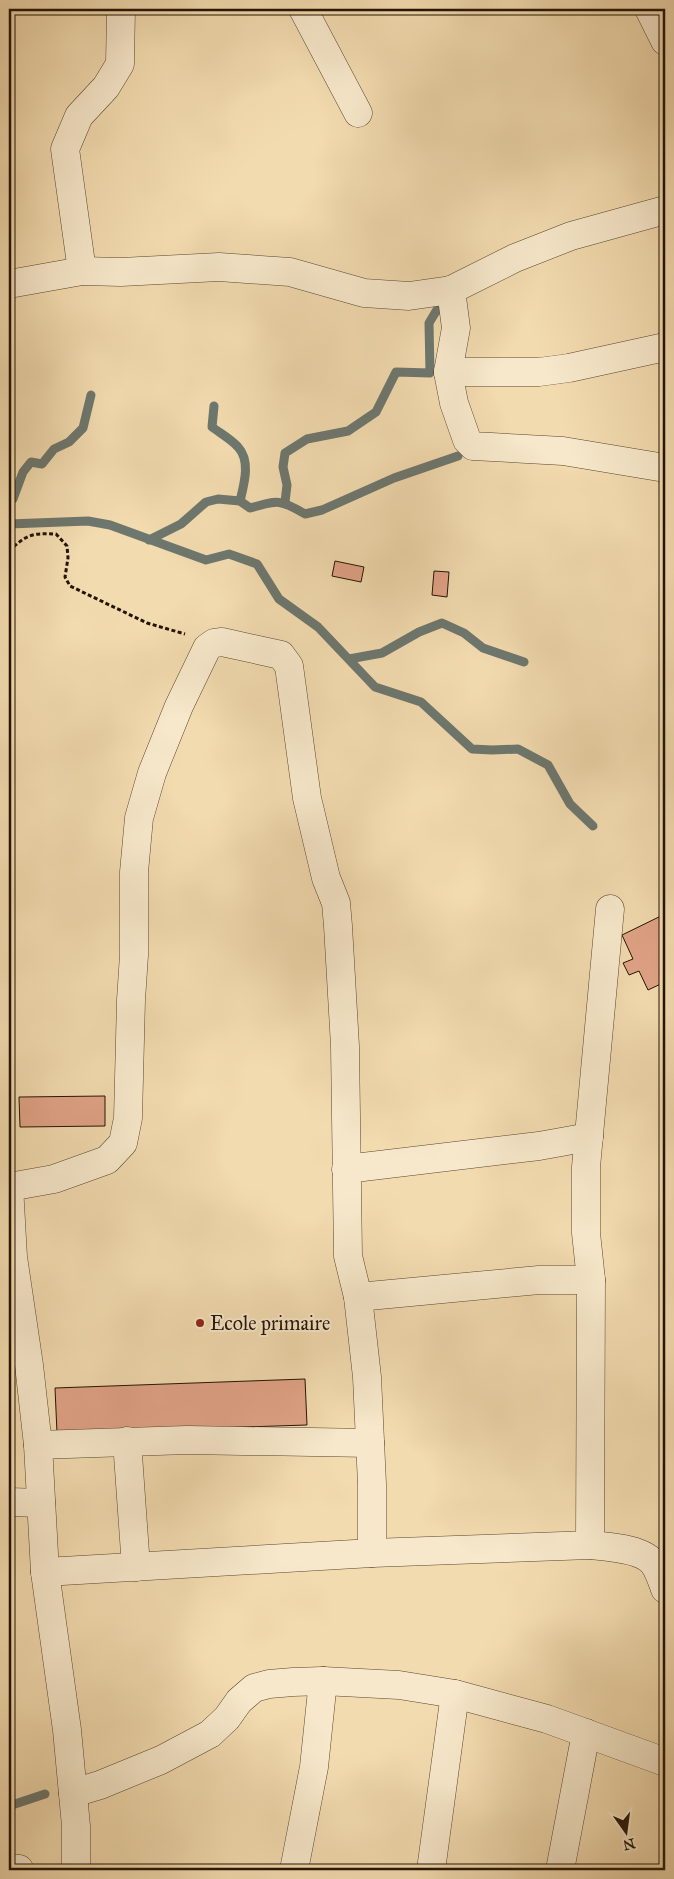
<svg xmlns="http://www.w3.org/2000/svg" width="674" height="1879" font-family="'IM FELL Great Primer',serif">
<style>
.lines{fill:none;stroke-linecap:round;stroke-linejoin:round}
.stream{stroke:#6d776e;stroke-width:9}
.building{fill:#e1a387;stroke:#231303}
.minor-casing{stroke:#57452e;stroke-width:29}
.path{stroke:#231303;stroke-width:3;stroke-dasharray:4 2.5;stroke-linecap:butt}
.minor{stroke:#f7e8cb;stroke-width:28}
.poi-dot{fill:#8f2418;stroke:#f7e8cb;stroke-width:2}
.labels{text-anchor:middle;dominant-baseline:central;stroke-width:4;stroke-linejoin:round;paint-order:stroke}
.poi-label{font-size:20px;fill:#231303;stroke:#f7e8cb;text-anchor:start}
</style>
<rect width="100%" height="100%" fill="#f2dbaf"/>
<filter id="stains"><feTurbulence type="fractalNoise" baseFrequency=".004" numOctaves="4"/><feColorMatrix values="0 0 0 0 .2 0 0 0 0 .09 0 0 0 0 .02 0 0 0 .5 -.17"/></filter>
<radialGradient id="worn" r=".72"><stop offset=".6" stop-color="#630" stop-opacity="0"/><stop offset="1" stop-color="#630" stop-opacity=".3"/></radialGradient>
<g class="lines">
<!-- stream -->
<g class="stream">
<path d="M 214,406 L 212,427 C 220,433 231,439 238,447 C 251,461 244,484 240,501"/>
<path d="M 9,502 L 13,499 L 23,472 L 31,462 L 42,464 L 54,449 L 69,442 L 83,428 L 91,395"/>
<path d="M 285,502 L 287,485 L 283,467 L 285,453 L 307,439 L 348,431 L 376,412 L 396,372 L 430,373 L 429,323 L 444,298"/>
<path d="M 9,524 L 88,521 L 110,525 L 206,560 L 229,554 L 257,564 L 279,599 L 318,627 L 375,687 L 421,702 L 472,749 L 492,750 L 518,749 L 548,765 L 570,804 L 593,826"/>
<path d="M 149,540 L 181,524 L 206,502 L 218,499 L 240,501 L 250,508 C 278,500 280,499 305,514 L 322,510 L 394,478 L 458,456"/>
<path d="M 349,659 L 382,653 L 419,632 L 442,623 L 464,633 L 483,648 L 524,662"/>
<path d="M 9,1806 L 45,1794"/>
</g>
</g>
<!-- building -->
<g class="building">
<path d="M 335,561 L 364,567 L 361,582 L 332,576 Z"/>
<path d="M 434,571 L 449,572 L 447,597 L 432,595 Z"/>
<path d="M 665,914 L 665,982 L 648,990 L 639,971 L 629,975 L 623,963 L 633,959 L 622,935 Z"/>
<path d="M 105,1096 L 105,1126 L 20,1127 L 19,1097 Z"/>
<path d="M 305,1379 L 307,1425 L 57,1433 L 55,1388 Z"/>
</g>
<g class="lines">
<defs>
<g id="minor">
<path d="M 303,9 L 358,113"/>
<path d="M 649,9 L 665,41"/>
<path d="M 82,271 L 65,149 L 79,116 L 106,87 L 120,64 L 121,9"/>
<path d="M 9,284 L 82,271 L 121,272 L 219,267 L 290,272 L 364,293 L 409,296 L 451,290 L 515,258 L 571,236 L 665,210"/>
<path d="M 451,290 L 456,328 L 448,372 L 454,403 L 467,440 L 473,446 L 563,451 L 665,468"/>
<path d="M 448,372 L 539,372 L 569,368 L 665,347"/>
<path d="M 346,1169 L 539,1146 L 589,1137"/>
<path d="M 9,1186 L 13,1257 L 29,1365 L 38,1445 L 45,1572 L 67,1730 L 76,1826 L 76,1870"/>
<path d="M 9,1187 L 54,1179 L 107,1160 L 123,1143 L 128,1118 L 131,1000 L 134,955 L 134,872 L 139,818 L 152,773 L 179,706 L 207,648 L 214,643 L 222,642 L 281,655 L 289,666 L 307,798 L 326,878 L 336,903 L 338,926 L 345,1046 L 348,1256 L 358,1297 L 367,1377 L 372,1484 L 372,1553"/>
<path d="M 358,1297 L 539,1280 L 591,1280"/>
<path d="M 127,1441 L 136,1567"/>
<path d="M 38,1445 L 187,1440 L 370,1443"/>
<path d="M 9,1502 L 41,1503"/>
<path d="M 590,1545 L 591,1280 L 586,1233 L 586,1167 L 610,909"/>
<path d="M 45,1572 L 372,1553 L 590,1545 C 608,1547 643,1548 654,1564 C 659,1571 662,1581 665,1589"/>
<path d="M 73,1793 L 100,1785 L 161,1760 L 210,1734 L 227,1718 L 239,1701 L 254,1688 L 269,1684 L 293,1682 L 323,1681 L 399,1685 L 455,1694 L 547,1719 L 665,1762"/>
<path d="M 9,1868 L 19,1869 L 19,1870"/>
<path d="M 294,1870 L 314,1767 L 323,1681"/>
<path d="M 431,1870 L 455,1694"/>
<path d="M 560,1870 L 586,1733"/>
</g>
</defs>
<!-- minor casing -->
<use href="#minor" class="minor-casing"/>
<!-- path -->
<path class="path" d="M 9,551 C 27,534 32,533 56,534 L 67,546 L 68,558 L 65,577 L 70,586 L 147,623 L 185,634"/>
<!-- minor -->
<use href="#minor" class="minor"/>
</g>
<!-- markers -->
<circle class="poi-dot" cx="200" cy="1323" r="5"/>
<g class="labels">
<!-- poi labels -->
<g class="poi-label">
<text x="210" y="1323">Ecole primaire</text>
</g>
</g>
<!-- margin -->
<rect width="674" height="1879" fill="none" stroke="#f2dbaf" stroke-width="30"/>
<rect x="10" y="10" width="654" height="1859" fill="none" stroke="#231303" stroke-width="2.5"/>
<rect x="15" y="15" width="644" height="1849" fill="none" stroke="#231303"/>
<!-- north arrow -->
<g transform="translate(626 1832) rotate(166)" stroke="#f7e8cb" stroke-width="4" paint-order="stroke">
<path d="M0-4L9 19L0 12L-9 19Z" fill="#231303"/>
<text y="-8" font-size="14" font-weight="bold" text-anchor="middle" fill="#231303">N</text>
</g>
<rect width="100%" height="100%" filter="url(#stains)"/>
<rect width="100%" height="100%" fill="url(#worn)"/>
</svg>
